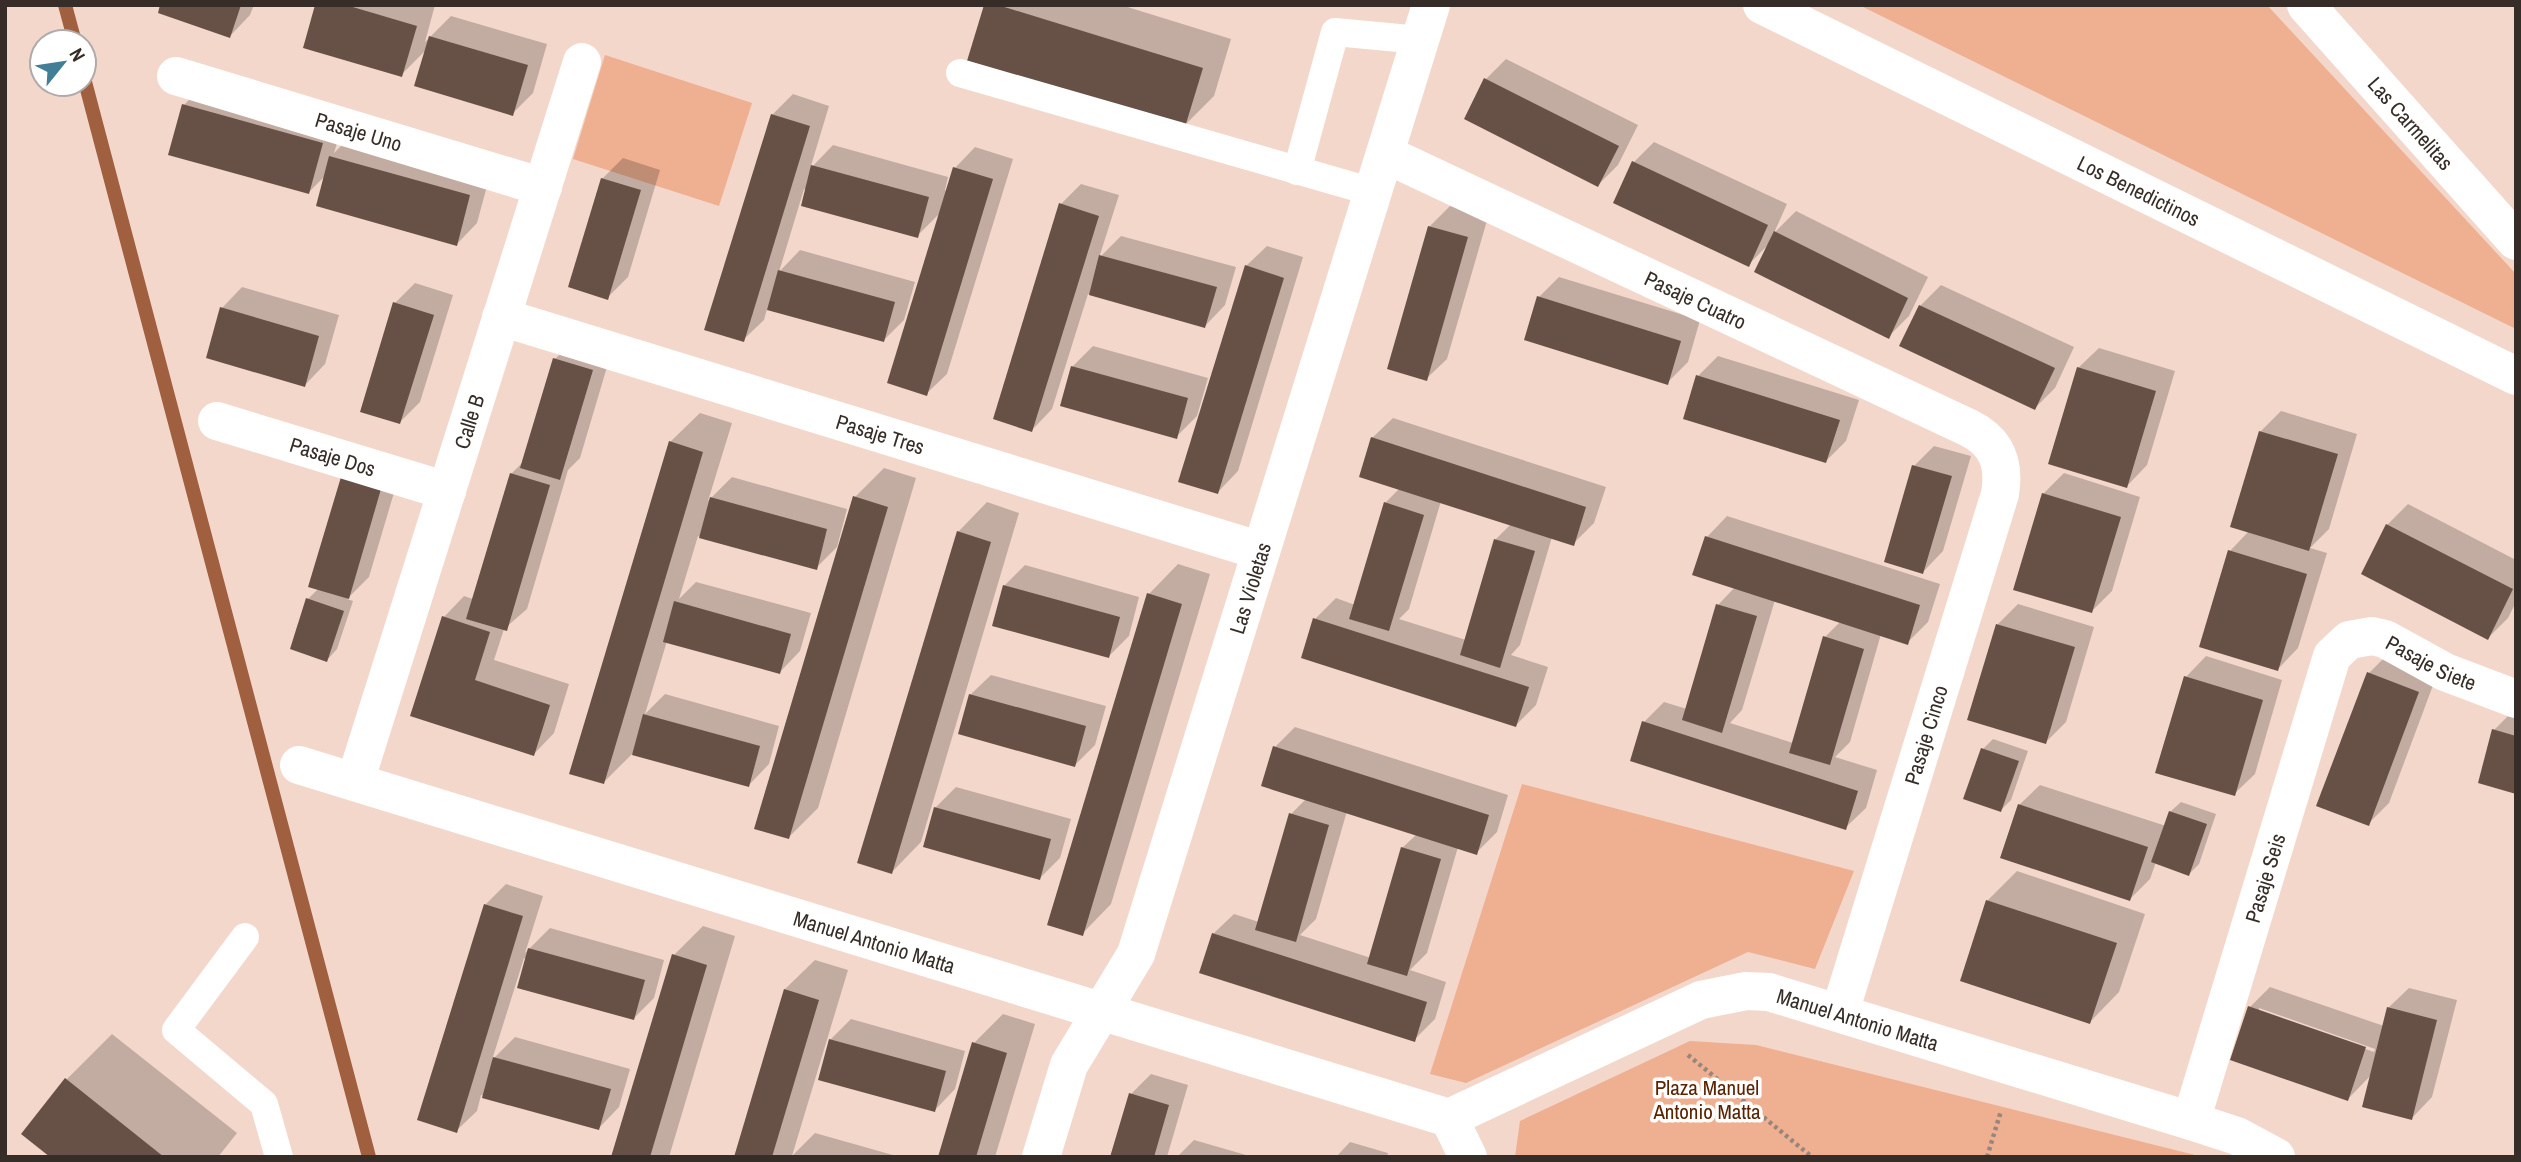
<svg xmlns="http://www.w3.org/2000/svg" width="2521" height="1162" font-family="'Archivo Narrow',sans-serif">
<style>
.green{fill:#efaf91}
.shadow{fill:#0003;fill-rule:evenodd}
.lines{fill:none;stroke-linecap:round;stroke-linejoin:round}
.stream{stroke:#a05f3f;stroke-width:14}
.building{fill:#675045}
.path{stroke:#98857c;stroke-width:4.5;stroke-dasharray:3.5 3.5;stroke-linecap:butt}
.service{stroke:#fff;stroke-width:28}
.minor{stroke:#fff;stroke-width:38}
.labels{text-anchor:middle;dominant-baseline:central;stroke-width:7;stroke-linejoin:round;paint-order:stroke}
.street-label{font-size:21px;fill:#372d28;stroke:#fff}
.park-label{font-size:21px;fill:#5b2200;stroke:#fff}
</style>
<rect width="100%" height="100%" fill="#f3d7cb"/>
<!-- green -->
<g class="green">
<path d="M 1859,5 L 2267,5 L 2516,274 L 2516,329 Z"/>
<path d="M 605,55 L 752,103 L 719,206 L 573,159 Z"/>
<path d="M 1522,784 L 1854,871 L 1815,969 L 1748,952 L 1466,1083 L 1430,1074 Z"/>
<path d="M 1690,1041 L 1756,1045 L 2203,1157 L 1515,1157 L 1520,1121 Z"/>
</g>
<!-- shadow -->
<g class="shadow">
<path d="M 162,5 L 254,5 L 250,15 L 230,36 Z"/>
<path d="M 317,5 L 435,5 L 425,42 L 451,16 L 547,44 L 533,93 L 512,114 L 427,49 L 401,75 Z"/>
<path d="M 986,5 L 1121,5 L 1231,39 L 1214,96 L 1185,125 Z"/>
<path d="M 1506,59 L 1638,125 L 1618,165 L 1598,185 L 1486,79 Z"/>
<path d="M 204,84 L 343,123 L 334,153 L 351,136 L 490,175 L 477,223 L 457,244 L 326,175 L 309,192 L 184,105 Z"/>
<path d="M 793,94 L 829,106 L 810,169 L 833,145 L 948,177 L 945,190 L 948,191 L 955,168 L 975,147 L 1013,159 L 947,374 L 926,394 L 941,212 L 917,236 L 804,189 L 779,272 L 800,250 L 915,282 L 904,320 L 884,340 L 767,309 L 764,320 L 743,340 L 772,115 Z"/>
<path d="M 1654,142 L 1787,204 L 1774,233 L 1796,211 L 1928,277 L 1909,316 L 1888,337 L 1769,244 L 1748,265 L 1634,162 Z"/>
<path d="M 623,158 L 660,170 L 628,277 L 607,298 L 602,179 Z"/>
<path d="M 1081,184 L 1119,195 L 1099,258 L 1121,236 L 1236,267 L 1225,305 L 1205,326 L 1088,294 L 1052,409 L 1032,430 L 1061,204 Z"/>
<path d="M 1450,206 L 1488,217 L 1447,359 L 1426,379 L 1429,227 Z"/>
<path d="M 1267,246 L 1303,257 L 1238,471 L 1218,492 L 1246,266 Z"/>
<path d="M 1559,277 L 1700,320 L 1688,362 L 1667,383 L 1539,297 Z"/>
<path d="M 415,283 L 453,295 L 420,402 L 400,422 L 395,303 Z"/>
<path d="M 1941,285 L 2074,347 L 2055,388 L 2035,408 L 1920,306 Z"/>
<path d="M 242,287 L 339,315 L 325,364 L 305,385 L 222,308 Z"/>
<path d="M 575,339 L 612,350 L 580,458 L 568,470 L 527,609 L 504,629 L 494,660 L 569,684 L 554,733 L 534,754 L 412,715 L 444,617 L 464,596 L 473,599 L 511,474 L 524,461 L 555,359 Z"/>
<path d="M 1093,346 L 1208,378 L 1197,416 L 1176,437 L 1072,367 Z"/>
<path d="M 2099,348 L 2175,371 L 2147,465 L 2127,486 L 2078,368 Z"/>
<path d="M 1718,356 L 1859,400 L 1846,441 L 1826,461 L 1698,376 Z"/>
<path d="M 2281,411 L 2357,434 L 2329,529 L 2310,548 L 2327,553 L 2298,648 L 2278,669 L 2230,551 L 2249,531 L 2260,432 Z"/>
<path d="M 700,413 L 732,423 L 708,501 L 732,477 L 847,509 L 837,547 L 816,568 L 698,536 L 679,599 L 696,582 L 811,613 L 800,651 L 780,672 L 667,641 L 645,714 L 665,694 L 779,726 L 769,764 L 749,785 L 633,753 L 604,782 L 670,442 Z"/>
<path d="M 1393,418 L 1606,487 L 1594,523 L 1573,544 L 1552,537 L 1520,645 L 1511,655 L 1548,667 L 1536,705 L 1516,725 L 1315,619 L 1336,598 L 1355,605 L 1385,503 L 1400,488 L 1372,438 ZM 1441,501 L 1511,524 L 1495,540 L 1466,640 L 1399,619 L 1409,609 Z"/>
<path d="M 1934,446 L 1971,456 L 1943,551 L 1923,572 L 1914,466 Z"/>
<path d="M 884,468 L 916,478 L 818,808 L 789,837 L 855,497 Z"/>
<path d="M 401,469 L 369,577 L 347,599 L 353,601 L 337,649 L 327,660 L 308,599 L 319,588 L 343,478 Z"/>
<path d="M 2064,473 L 2140,497 L 2112,591 L 2092,611 L 2043,494 Z"/>
<path d="M 987,502 L 1019,513 L 921,842 L 892,872 L 958,532 Z"/>
<path d="M 2408,504 L 2516,560 L 2516,602 L 2508,618 L 2488,638 L 2387,525 Z"/>
<path d="M 1727,516 L 1940,584 L 1928,622 L 1907,643 L 1881,634 L 1850,742 L 1835,757 L 1877,770 L 1866,808 L 1845,828 L 1644,722 L 1664,702 L 1687,709 L 1718,605 L 1735,587 L 1707,537 ZM 1775,600 L 1841,621 L 1825,637 L 1793,743 L 1730,723 L 1742,710 Z"/>
<path d="M 1178,564 L 1210,574 L 1111,904 L 1082,934 L 1149,594 Z"/>
<path d="M 1025,565 L 1139,597 L 1129,636 L 1109,656 L 1004,586 Z"/>
<path d="M 2018,604 L 2094,627 L 2066,722 L 2046,742 L 1997,625 Z"/>
<path d="M 2389,653 L 2438,672 L 2389,803 L 2368,824 L 2369,673 Z"/>
<path d="M 2206,656 L 2282,680 L 2255,774 L 2234,794 L 2186,677 Z"/>
<path d="M 991,675 L 1106,706 L 1095,745 L 1075,765 L 970,695 Z"/>
<path d="M 2514,710 L 2516,710 L 2516,792 L 2494,730 Z"/>
<path d="M 1295,727 L 1508,795 L 1497,832 L 1476,853 L 1458,847 L 1427,953 L 1410,970 L 1446,982 L 1435,1019 L 1414,1040 L 1213,934 L 1234,914 L 1259,922 L 1291,814 L 1307,798 L 1275,747 ZM 1347,811 L 1417,834 L 1402,848 L 1371,958 L 1300,935 L 1316,919 Z"/>
<path d="M 1993,739 L 2028,751 L 2011,800 L 2001,810 L 1983,749 Z"/>
<path d="M 2040,785 L 2166,826 L 2170,812 L 2181,802 L 2216,814 L 2199,864 L 2189,874 L 2156,862 L 2150,879 L 2130,899 L 2019,805 Z"/>
<path d="M 956,787 L 1071,819 L 1060,858 L 1040,878 L 935,808 Z"/>
<path d="M 2017,871 L 2145,914 L 2119,992 L 2090,1022 L 1987,901 Z"/>
<path d="M 506,884 L 543,896 L 525,953 L 550,928 L 664,960 L 654,998 L 634,1018 L 524,958 L 492,1060 L 515,1037 L 630,1069 L 619,1107 L 599,1128 L 481,1095 L 477,1111 L 456,1131 L 485,905 Z"/>
<path d="M 703,926 L 735,936 L 669,1157 L 613,1157 L 674,955 Z"/>
<path d="M 815,960 L 848,970 L 792,1156 L 815,1133 L 900,1157 L 736,1157 L 785,989 Z"/>
<path d="M 2270,987 L 2384,1026 L 2388,1008 L 2409,988 L 2457,1000 L 2432,1097 L 2412,1118 L 2372,1074 L 2348,1099 L 2250,1007 ZM 2259,1008 L 2375,1049 L 2374,1052 L 2259,1012 Z"/>
<path d="M 1003,1014 L 1035,1024 L 995,1157 L 940,1157 L 974,1043 Z"/>
<path d="M 851,1019 L 965,1051 L 955,1089 L 935,1110 L 830,1040 Z"/>
<path d="M 112,1034 L 237,1133 L 218,1157 L 53,1157 L 66,1080 Z"/>
<path d="M 1151,1074 L 1188,1085 L 1167,1157 L 1112,1157 L 1131,1094 Z"/>
<path d="M 1194,1140 L 1253,1157 L 1177,1157 Z"/>
<path d="M 1350,1142 L 1388,1153 L 1387,1157 L 1336,1157 Z"/>
</g>
<g class="lines">
<!-- stream -->
<g class="stream">
<path d="M 65,5 L 75,42"/>
<path d="M 84,78 L 369,1157"/>
</g>
</g>
<!-- building -->
<g class="building">
<path d="M 160,5 L 241,5 L 230,38 L 158,13 Z"/>
<path d="M 315,5 L 346,5 L 417,26 L 402,77 L 303,48 Z"/>
<path d="M 984,5 L 998,5 L 1203,68 L 1185,127 L 967,61 Z"/>
<path d="M 429,36 L 528,65 L 513,116 L 414,86 Z"/>
<path d="M 1484,78 L 1619,146 L 1598,187 L 1464,119 Z"/>
<path d="M 182,104 L 323,143 L 309,194 L 168,155 Z"/>
<path d="M 771,114 L 810,126 L 744,342 L 704,330 Z"/>
<path d="M 329,156 L 470,195 L 457,246 L 316,206 Z"/>
<path d="M 1632,161 L 1768,225 L 1749,267 L 1613,203 Z"/>
<path d="M 811,165 L 929,197 L 918,238 L 801,206 Z"/>
<path d="M 953,167 L 993,179 L 927,396 L 887,383 Z"/>
<path d="M 601,178 L 641,190 L 608,300 L 568,287 Z"/>
<path d="M 1059,203 L 1099,216 L 1032,432 L 993,419 Z"/>
<path d="M 1428,226 L 1468,237 L 1427,381 L 1387,369 Z"/>
<path d="M 1774,231 L 1908,298 L 1889,339 L 1754,272 Z"/>
<path d="M 1099,255 L 1217,287 L 1205,328 L 1089,295 Z"/>
<path d="M 1245,265 L 1284,278 L 1218,494 L 1178,482 Z"/>
<path d="M 778,270 L 895,302 L 884,342 L 767,310 Z"/>
<path d="M 1537,296 L 1681,341 L 1668,385 L 1524,340 Z"/>
<path d="M 393,302 L 434,315 L 400,424 L 360,412 Z"/>
<path d="M 1919,305 L 2055,368 L 2035,410 L 1899,346 Z"/>
<path d="M 220,307 L 319,336 L 305,387 L 206,358 Z"/>
<path d="M 553,358 L 593,370 L 560,480 L 520,468 Z"/>
<path d="M 1071,366 L 1188,398 L 1177,439 L 1060,406 Z"/>
<path d="M 2077,367 L 2156,391 L 2127,488 L 2048,464 Z"/>
<path d="M 1696,375 L 1840,420 L 1826,463 L 1683,419 Z"/>
<path d="M 2259,431 L 2338,454 L 2309,551 L 2230,527 Z"/>
<path d="M 1371,437 L 1586,507 L 1574,546 L 1359,477 Z"/>
<path d="M 669,441 L 703,452 L 604,784 L 569,774 Z"/>
<path d="M 1912,465 L 1952,476 L 1923,574 L 1884,562 Z"/>
<path d="M 510,473 L 550,485 L 507,631 L 466,619 Z"/>
<path d="M 341,477 L 381,489 L 349,599 L 308,587 Z"/>
<path d="M 2042,493 L 2121,517 L 2092,613 L 2013,590 Z"/>
<path d="M 853,496 L 888,507 L 789,839 L 754,829 Z"/>
<path d="M 710,497 L 827,529 L 817,570 L 699,538 Z"/>
<path d="M 1384,502 L 1424,515 L 1389,631 L 1349,619 Z"/>
<path d="M 2386,524 L 2513,589 L 2488,640 L 2361,574 Z"/>
<path d="M 957,531 L 991,542 L 892,874 L 857,863 Z"/>
<path d="M 1705,536 L 1920,605 L 1908,645 L 1692,575 Z"/>
<path d="M 1494,539 L 1535,551 L 1500,668 L 1460,655 Z"/>
<path d="M 2228,550 L 2307,574 L 2278,671 L 2199,647 Z"/>
<path d="M 1003,585 L 1120,617 L 1109,658 L 992,626 Z"/>
<path d="M 1147,593 L 1182,604 L 1083,936 L 1047,925 Z"/>
<path d="M 306,598 L 344,611 L 327,662 L 290,649 Z"/>
<path d="M 674,601 L 791,634 L 780,674 L 663,642 Z"/>
<path d="M 1716,604 L 1757,616 L 1722,733 L 1682,720 Z"/>
<path d="M 442,616 L 490,632 L 475,680 L 550,705 L 534,756 L 410,716 Z"/>
<path d="M 1313,618 L 1529,687 L 1516,727 L 1301,658 Z"/>
<path d="M 1996,624 L 2075,647 L 2046,744 L 1967,720 Z"/>
<path d="M 1823,636 L 1864,649 L 1830,765 L 1789,753 Z"/>
<path d="M 2367,672 L 2419,692 L 2369,826 L 2316,806 Z"/>
<path d="M 2184,676 L 2263,700 L 2235,796 L 2155,773 Z"/>
<path d="M 969,694 L 1086,726 L 1075,767 L 958,734 Z"/>
<path d="M 643,714 L 760,746 L 749,787 L 632,755 Z"/>
<path d="M 1642,721 L 1858,791 L 1846,830 L 1630,761 Z"/>
<path d="M 2492,729 L 2516,736 L 2516,794 L 2478,783 Z"/>
<path d="M 1273,746 L 1489,815 L 1477,855 L 1261,786 Z"/>
<path d="M 1981,748 L 2019,761 L 2001,812 L 1963,799 Z"/>
<path d="M 2018,804 L 2148,847 L 2130,901 L 2000,858 Z"/>
<path d="M 934,807 L 1051,839 L 1040,880 L 923,847 Z"/>
<path d="M 2169,811 L 2207,824 L 2189,876 L 2151,862 Z"/>
<path d="M 1289,813 L 1329,825 L 1296,942 L 1255,930 Z"/>
<path d="M 1401,847 L 1441,859 L 1407,976 L 1367,964 Z"/>
<path d="M 1986,900 L 2117,943 L 2090,1024 L 1960,981 Z"/>
<path d="M 484,904 L 523,916 L 457,1133 L 417,1120 Z"/>
<path d="M 1212,933 L 1427,1002 L 1415,1042 L 1199,973 Z"/>
<path d="M 528,948 L 645,980 L 634,1020 L 517,988 Z"/>
<path d="M 672,954 L 707,965 L 650,1157 L 611,1157 Z"/>
<path d="M 784,989 L 819,1000 L 772,1157 L 734,1157 Z"/>
<path d="M 2248,1006 L 2366,1047 L 2348,1101 L 2230,1060 Z"/>
<path d="M 2387,1007 L 2437,1020 L 2412,1120 L 2362,1107 Z"/>
<path d="M 829,1039 L 946,1071 L 935,1112 L 818,1080 Z"/>
<path d="M 972,1042 L 1007,1053 L 976,1157 L 938,1157 Z"/>
<path d="M 493,1057 L 611,1089 L 599,1130 L 482,1098 Z"/>
<path d="M 65,1078 L 164,1157 L 50,1157 L 21,1134 Z"/>
<path d="M 1129,1093 L 1169,1105 L 1154,1157 L 1110,1157 Z"/>
</g>
<g class="lines">
<!-- path -->
<g class="path">
<path d="M 1688,1055 L 1812,1157"/>
<path d="M 1987,1157 L 2001,1111"/>
</g>
<!-- service -->
<g class="service">
<path d="M 960,73 L 1373,192"/>
<path d="M 1297,171 L 1335,32 L 1420,40"/>
<path d="M 245,937 L 176,1030 L 264,1104 L 279,1157"/>
</g>
<!-- minor -->
<g class="minor">
<path id="s1" d="M 1762,5 L 2516,376"/>
<path id="s2" d="M 2306,5 L 2516,241"/>
<path id="s3" d="M 176,76 L 543,187"/>
<path id="s4" d="M 1385,154 L 1969,428 C 1997,442 2005,464 2000,494 L 1840,1012"/>
<path id="s5" d="M 501,317 L 1261,551"/>
<path id="s6" d="M 217,421 L 447,491"/>
<path id="s7" d="M 299,765 L 1449,1118 L 1701,1000 L 1746,991 L 1769,992 L 2191,1121 L 2237,1136 L 2276,1157"/>
<path id="s8" d="M 355,782 L 582,62"/>
<path d="M 1449,1118 L 1468,1157"/>
<path id="s9" d="M 2191,1121 L 2332,656 L 2349,640 L 2372,636 L 2385,639 L 2445,672 L 2516,699"/>
<path id="s10" d="M 1041,1157 L 1069,1065 L 1136,954 L 1431,5"/>
</g>
</g>
<g class="labels">
<!-- street labels -->
<g class="street-label">
<text stroke="none"><textPath href="#s2" startOffset="158">Las Carmelitas</textPath></text>
<text stroke="none"><textPath href="#s3" startOffset="191">Pasaje Uno</textPath></text>
<text stroke="none"><textPath href="#s1" startOffset="420">Los Benedictinos</textPath></text>
<text stroke="none"><textPath href="#s4" startOffset="343">Pasaje Cuatro</textPath></text>
<text stroke="none"><textPath href="#s8" startOffset="378">Calle B</textPath></text>
<text stroke="none"><textPath href="#s5" startOffset="397">Pasaje Tres</textPath></text>
<text stroke="none"><textPath href="#s6" startOffset="121">Pasaje Dos</textPath></text>
<text stroke="none"><textPath href="#s10" startOffset="609">Las Violetas</textPath></text>
<text stroke="none"><textPath href="#s9" startOffset="598">Pasaje Siete</textPath></text>
<text transform="translate(1926 735) rotate(-73)">Pasaje Cinco</text>
<text stroke="none"><textPath href="#s9" startOffset="254">Pasaje Seis</textPath></text>
<text stroke="none"><textPath href="#s7" startOffset="602">Manuel Antonio Matta</textPath></text>
<text stroke="none"><textPath href="#s7" startOffset="1643">Manuel Antonio Matta</textPath></text>
</g>
<!-- park labels -->
<g class="park-label">
<text x="1707" y="1087">Plaza Manuel<tspan x="1707" dy="24">Antonio Matta</tspan></text>
</g>
</g>
<!-- border -->
<rect width="2521" height="1162" fill="none" stroke="#372d28" stroke-width="14"/>
<!-- north arrow -->
<g transform="translate(63 63) rotate(60)"><circle r="33" fill="#ffffff" stroke="#afaba9" stroke-width="2"/>
<path d="M0-5L12 26L0 18L-12 26Z" fill="#427e95"/>
<text y="-10" font-size="19" font-weight="bold" text-anchor="middle" fill="#372d28">N</text>
</g>
</svg>
